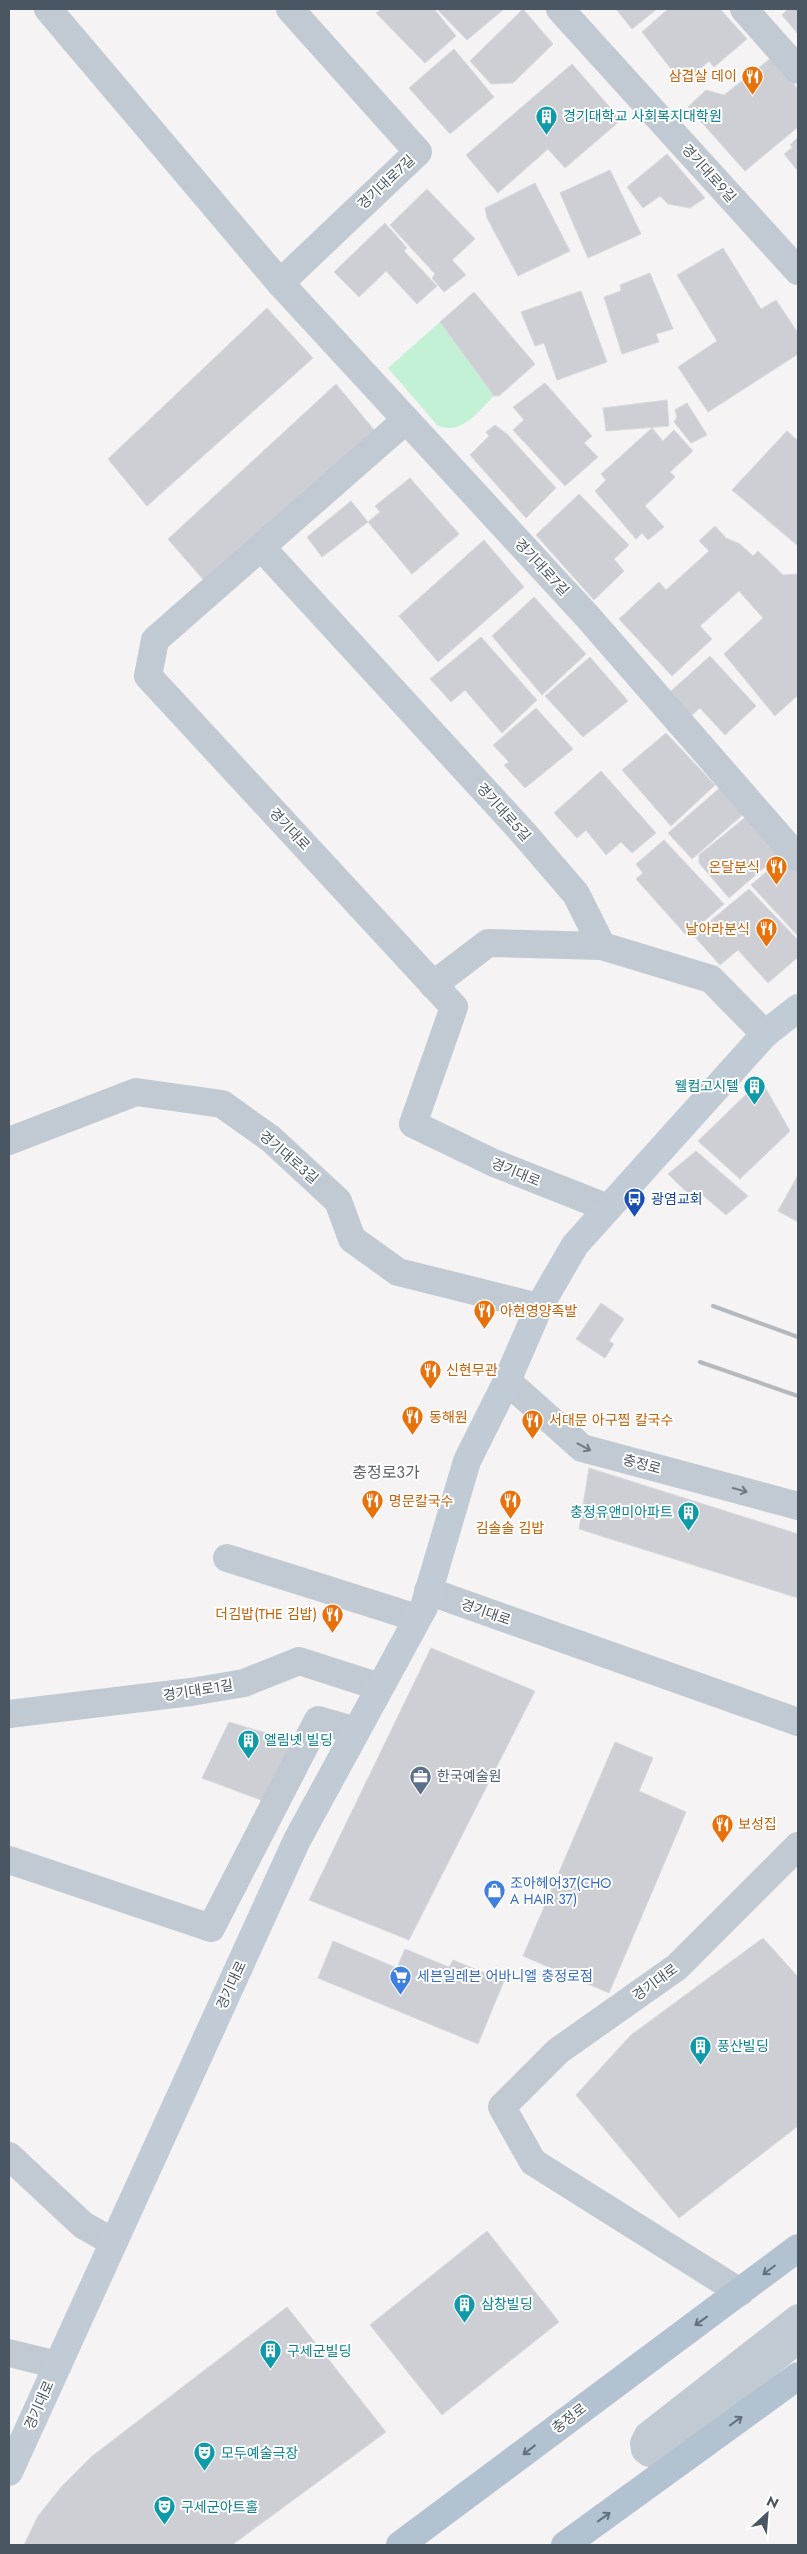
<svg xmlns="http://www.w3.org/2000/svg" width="807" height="2554" font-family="Jost,'Noto Sans KR',sans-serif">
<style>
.green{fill:#c3f1d5}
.building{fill:#cdcfd5;stroke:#d7d9de}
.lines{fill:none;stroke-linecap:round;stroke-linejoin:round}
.pedestrian{stroke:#c1cad2;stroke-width:26}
.minor{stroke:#c1cad2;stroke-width:28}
.secondary{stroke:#c1cbd6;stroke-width:28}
.primary{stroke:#b3c2d1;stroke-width:28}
.rail{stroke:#b5b8bd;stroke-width:4}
.oneway{stroke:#6e7983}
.oneway2{stroke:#64717d}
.labels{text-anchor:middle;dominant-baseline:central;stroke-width:4;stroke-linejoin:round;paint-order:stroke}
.food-label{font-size:14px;fill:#c56008;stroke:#fff;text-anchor:start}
.culture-label{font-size:14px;fill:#0d838f;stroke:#fff;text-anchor:start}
.street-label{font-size:14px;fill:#4a5661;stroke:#fff}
.transit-label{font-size:14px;fill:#164399;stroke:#fff;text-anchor:start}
.service-label{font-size:14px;fill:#4e5e75;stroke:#fff;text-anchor:start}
.shop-label{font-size:14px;fill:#366cbe;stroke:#fff;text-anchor:start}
.quarter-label{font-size:16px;fill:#5f6368;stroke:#fff}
</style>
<rect width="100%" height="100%" fill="#f5f3f3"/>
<!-- green -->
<path class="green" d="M 440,322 L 494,396 C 478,411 461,437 437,425 L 388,368 Z"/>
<!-- building -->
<g class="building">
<path d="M 381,9 L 434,9 L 456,36 L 425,63 L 376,13 Z"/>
<path d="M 437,9 L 504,9 L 467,40 Z"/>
<path d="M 523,9 L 553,44 L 513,83 L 491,84 L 470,61 Z"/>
<path d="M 616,9 L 657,9 L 632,29 Z"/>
<path d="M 668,9 L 720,9 L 747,39 L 714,67 L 709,61 L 683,84 L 642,32 Z"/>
<path d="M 788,9 L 798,9 L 798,34 L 782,15 Z"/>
<path d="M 454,49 L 494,97 L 450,134 L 409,88 Z"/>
<path d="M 771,58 L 798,89 L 798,127 L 745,171 L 688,107 L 706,90 L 724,95 Z"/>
<path d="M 572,64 L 621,120 L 565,168 L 548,149 L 498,193 L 466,155 Z"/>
<path d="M 798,137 L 798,171 L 784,154 L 793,147 L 790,145 Z"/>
<path d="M 667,154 L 705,198 L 690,208 L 668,204 L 660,196 L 643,208 L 627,187 Z"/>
<path d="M 610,170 L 641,234 L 588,258 L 560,193 Z"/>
<path d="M 535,183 L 570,251 L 518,276 L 487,218 L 485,208 Z"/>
<path d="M 427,189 L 475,239 L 452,260 L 466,275 L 444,292 L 432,278 L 435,274 L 390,225 Z"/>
<path d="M 385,223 L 407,248 L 404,251 L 437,286 L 417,304 L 386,271 L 359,297 L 334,272 Z"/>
<path d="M 723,248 L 761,309 L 776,300 L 798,333 L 798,354 L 708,412 L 678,367 L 717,341 L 677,275 Z"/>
<path d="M 650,273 L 673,329 L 656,334 L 659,342 L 622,354 L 604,297 L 621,291 L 620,285 Z"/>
<path d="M 581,291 L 607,362 L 557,380 L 544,343 L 535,346 L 521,312 Z"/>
<path d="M 474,292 L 535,364 L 499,396 L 494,396 L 440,322 Z"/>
<path d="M 267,308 L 313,358 L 147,506 L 108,459 Z"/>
<path d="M 545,383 L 592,436 L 584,443 L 598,457 L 565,486 L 513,430 L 524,420 L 513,407 Z"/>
<path d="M 336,384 L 375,431 L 206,583 L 168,539 Z"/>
<path d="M 667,400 L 669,426 L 606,431 L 603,408 Z"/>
<path d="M 687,403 L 707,435 L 691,443 L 674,422 L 677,417 L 675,410 Z"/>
<path d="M 495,425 L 507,434 L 556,488 L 526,518 L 470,455 L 489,436 L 486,432 Z"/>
<path d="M 652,428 L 663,441 L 674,430 L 693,451 L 670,472 L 675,477 L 645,506 L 664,527 L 648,540 L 642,533 L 636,539 L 595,491 L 606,480 L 601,474 Z"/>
<path d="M 787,431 L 798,441 L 798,546 L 732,490 Z"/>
<path d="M 410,478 L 459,534 L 412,574 L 368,522 L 380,512 L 375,506 Z"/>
<path d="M 579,494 L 629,545 L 614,559 L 624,571 L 594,600 L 536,535 Z"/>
<path d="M 351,501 L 368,522 L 322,557 L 307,537 Z"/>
<path d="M 715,526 L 726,538 L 740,544 L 753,556 L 758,551 L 783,575 L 798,574 L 798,695 L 775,716 L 724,654 L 763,618 L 739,591 L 700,626 L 712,639 L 672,676 L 619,619 L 659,582 L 666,590 L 709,551 L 699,541 Z"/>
<path d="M 484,540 L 524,587 L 438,662 L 399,616 Z"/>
<path d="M 534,597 L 586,654 L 542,695 L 492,636 Z"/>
<path d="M 481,637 L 537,700 L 502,733 L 465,690 L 451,702 L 430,679 Z"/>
<path d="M 710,656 L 756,706 L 725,735 L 700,708 L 692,715 L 670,692 Z"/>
<path d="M 590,657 L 628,701 L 583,737 L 545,696 Z"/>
<path d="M 536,708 L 573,749 L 525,788 L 504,765 L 509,762 L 493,745 Z"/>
<path d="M 666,733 L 715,785 L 671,826 L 622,770 Z"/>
<path d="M 601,771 L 656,833 L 632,853 L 621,842 L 606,855 L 586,830 L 577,838 L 554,813 Z"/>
<path d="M 723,785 L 747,811 L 692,859 L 668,833 Z"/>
<path d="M 747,816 L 780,854 L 729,898 L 699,863 L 699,855 Z"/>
<path d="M 664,840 L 724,904 L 687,936 L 636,879 L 643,873 L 636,864 Z"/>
<path d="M 784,857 L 798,872 L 798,936 L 751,885 Z"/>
<path d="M 749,889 L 798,940 L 798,957 L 768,983 L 738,950 L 720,965 L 693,935 Z"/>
<path d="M 761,1080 L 790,1131 L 740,1179 L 698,1141 Z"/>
<path d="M 696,1151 L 748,1196 L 726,1215 L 699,1192 L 693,1198 L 668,1174 Z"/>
<path d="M 798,1175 L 798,1222 L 778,1211 Z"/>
<path d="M 601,1303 L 624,1319 L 609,1341 L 614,1344 L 605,1358 L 576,1339 Z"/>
<path d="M 589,1468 L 798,1534 L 798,1598 L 579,1529 Z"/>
<path d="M 431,1648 L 535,1691 L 409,1940 L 309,1900 Z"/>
<path d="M 229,1722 L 293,1741 L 266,1802 L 202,1778 Z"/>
<path d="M 615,1742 L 653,1758 L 639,1791 L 686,1812 L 609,1993 L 523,1956 Z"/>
<path d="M 763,1938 L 798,1977 L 798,2126 L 679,2218 L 576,2095 L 631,2035 Z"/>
<path d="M 333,1941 L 397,1968 L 405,1949 L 449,1967 L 453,1960 L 504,1981 L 478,2044 L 318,1978 Z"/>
<path d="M 487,2231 L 559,2322 L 442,2415 L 370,2325 Z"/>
<path d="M 287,2307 L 386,2432 L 232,2545 L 24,2545 L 38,2516 L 62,2486 L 91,2457 Z"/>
</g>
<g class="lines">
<!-- pedestrian -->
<path class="pedestrian" d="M 798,2317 L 647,2435 L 643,2443 L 644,2450 L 649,2454 L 656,2452 L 798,2341"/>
<!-- minor -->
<g class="minor">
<path d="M 48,9 L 280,283 L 587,616 L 798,858"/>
<path d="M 560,9 L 798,271"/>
<path d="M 744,9 L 798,70"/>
<path d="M 280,283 L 418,152 L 290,9"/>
<path d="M 406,420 L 155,640 L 148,676 L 454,1007 L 413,1124 L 494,1163 L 608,1208"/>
<path d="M 262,548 L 520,829 L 576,894 L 602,946 L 711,979 L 765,1034"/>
<path d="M 433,985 L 488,943 L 602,946"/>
<path d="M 9,1141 L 136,1092 L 222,1104 L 271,1139 L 338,1201 L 352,1239 L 398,1272 L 539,1307"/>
<path d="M 507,1381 L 582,1448 L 798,1506"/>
<path d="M 227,1558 L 417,1618"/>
<path d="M 428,1591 L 798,1722"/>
<path d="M 9,1714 L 191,1692 L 244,1683 L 299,1661 L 380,1687"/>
<path d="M 9,1860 L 211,1928 L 318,1720 L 356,1731"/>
<path d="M 9,2156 L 83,2225 L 113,2242"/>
<path d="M 740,2292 L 533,2162 L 502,2107 L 558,2051 L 677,1967 L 798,1846"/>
<path d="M 9,2353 L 58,2365"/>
</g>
<!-- secondary -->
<path class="secondary" d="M 9,2472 L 297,1840 L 424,1607 L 467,1461 L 507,1381 L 539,1307 L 575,1245 L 765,1034 L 798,1008"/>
<!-- primary -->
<g class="primary">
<path d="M 400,2545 L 798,2248"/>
<path d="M 565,2545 L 798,2376"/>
</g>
<!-- rail -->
<g class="rail">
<path d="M 713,1306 L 798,1337"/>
<path d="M 700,1362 L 798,1396"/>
</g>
</g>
<!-- one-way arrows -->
<defs><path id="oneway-shaft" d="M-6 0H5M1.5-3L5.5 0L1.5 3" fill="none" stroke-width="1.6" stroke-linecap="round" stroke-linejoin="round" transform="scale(1.25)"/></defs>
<g class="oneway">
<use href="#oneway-shaft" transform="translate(584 1447) rotate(28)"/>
<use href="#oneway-shaft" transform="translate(740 1490) rotate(15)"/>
</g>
<g class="oneway2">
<use href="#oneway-shaft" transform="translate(769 2270) rotate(143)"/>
<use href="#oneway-shaft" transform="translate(701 2321) rotate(144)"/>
<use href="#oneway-shaft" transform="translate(736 2421) rotate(-36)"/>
<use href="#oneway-shaft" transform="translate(529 2450) rotate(142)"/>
<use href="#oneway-shaft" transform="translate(604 2517) rotate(-36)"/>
</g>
<!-- icons -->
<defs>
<symbol id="restaurant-pin" viewBox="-11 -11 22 30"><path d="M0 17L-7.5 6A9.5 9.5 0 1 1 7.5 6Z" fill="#e8710a" stroke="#fff"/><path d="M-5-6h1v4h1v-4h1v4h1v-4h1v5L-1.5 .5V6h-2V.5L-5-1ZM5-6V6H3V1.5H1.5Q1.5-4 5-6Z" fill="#fff"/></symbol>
<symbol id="building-pin" viewBox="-11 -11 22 30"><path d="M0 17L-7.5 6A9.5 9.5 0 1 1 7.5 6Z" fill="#0f9aa8" stroke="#fff"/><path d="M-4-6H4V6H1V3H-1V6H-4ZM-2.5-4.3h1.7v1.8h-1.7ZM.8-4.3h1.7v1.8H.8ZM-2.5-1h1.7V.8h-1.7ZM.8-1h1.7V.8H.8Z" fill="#fff"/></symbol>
<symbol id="bus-pin" viewBox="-11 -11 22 30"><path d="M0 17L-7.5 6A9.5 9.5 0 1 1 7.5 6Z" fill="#1a4fb4" stroke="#fff"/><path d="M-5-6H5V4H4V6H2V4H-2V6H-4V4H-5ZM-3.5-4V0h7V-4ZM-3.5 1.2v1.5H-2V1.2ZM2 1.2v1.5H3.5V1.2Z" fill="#fff"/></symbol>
<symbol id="office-pin" viewBox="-11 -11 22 30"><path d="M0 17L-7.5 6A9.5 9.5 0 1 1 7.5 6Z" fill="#5c6f8a" stroke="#fff"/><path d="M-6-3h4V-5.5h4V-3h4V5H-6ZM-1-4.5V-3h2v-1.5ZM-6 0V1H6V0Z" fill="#fff"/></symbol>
<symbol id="shop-pin" viewBox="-11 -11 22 30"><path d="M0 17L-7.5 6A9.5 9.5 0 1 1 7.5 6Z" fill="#3f7fe0" stroke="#fff"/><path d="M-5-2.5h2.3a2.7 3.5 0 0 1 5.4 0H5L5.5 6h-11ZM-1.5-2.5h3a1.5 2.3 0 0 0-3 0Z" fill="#fff"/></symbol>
<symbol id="supermarket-pin" viewBox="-11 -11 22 30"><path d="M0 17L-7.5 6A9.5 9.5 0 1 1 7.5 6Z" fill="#3f7fe0" stroke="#fff"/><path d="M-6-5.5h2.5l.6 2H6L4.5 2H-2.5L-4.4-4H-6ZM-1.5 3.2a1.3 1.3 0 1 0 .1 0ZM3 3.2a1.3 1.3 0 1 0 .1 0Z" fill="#fff"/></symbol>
<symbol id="theatre-pin" viewBox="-11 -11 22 30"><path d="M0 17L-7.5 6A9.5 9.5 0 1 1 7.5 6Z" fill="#0f9aa8" stroke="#fff"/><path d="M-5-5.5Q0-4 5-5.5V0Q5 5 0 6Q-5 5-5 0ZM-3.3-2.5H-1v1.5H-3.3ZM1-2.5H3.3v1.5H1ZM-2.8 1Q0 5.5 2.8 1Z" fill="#fff"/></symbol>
</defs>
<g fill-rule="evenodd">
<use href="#restaurant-pin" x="740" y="64" width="25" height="34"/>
<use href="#building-pin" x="534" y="104" width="25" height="34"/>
<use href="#restaurant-pin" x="764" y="854" width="25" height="34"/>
<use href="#restaurant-pin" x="754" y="916" width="25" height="34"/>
<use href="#building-pin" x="742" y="1074" width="25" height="34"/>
<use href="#bus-pin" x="622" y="1186" width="25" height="34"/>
<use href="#restaurant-pin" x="472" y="1298" width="25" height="34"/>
<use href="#restaurant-pin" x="418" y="1358" width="25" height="34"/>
<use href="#restaurant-pin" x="400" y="1404" width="25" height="34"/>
<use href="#restaurant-pin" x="520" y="1408" width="25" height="34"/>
<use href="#restaurant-pin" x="498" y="1488" width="25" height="34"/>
<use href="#restaurant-pin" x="360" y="1488" width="25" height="34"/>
<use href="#building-pin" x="676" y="1500" width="25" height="34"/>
<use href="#restaurant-pin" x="320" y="1602" width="25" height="34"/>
<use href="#building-pin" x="236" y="1728" width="25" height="34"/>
<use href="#office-pin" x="408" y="1764" width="25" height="34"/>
<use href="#restaurant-pin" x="710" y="1812" width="25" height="34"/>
<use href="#shop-pin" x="482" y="1878" width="25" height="34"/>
<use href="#supermarket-pin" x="388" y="1964" width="25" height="34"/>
<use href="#building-pin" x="688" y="2034" width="25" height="34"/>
<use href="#building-pin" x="452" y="2292" width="25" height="34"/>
<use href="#building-pin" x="258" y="2338" width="25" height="34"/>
<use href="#theatre-pin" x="192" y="2440" width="25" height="34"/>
<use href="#theatre-pin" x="152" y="2494" width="25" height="34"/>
</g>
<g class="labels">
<!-- food labels -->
<g class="food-label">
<text x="737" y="76" text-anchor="end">삼겹살 데이</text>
<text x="760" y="867" text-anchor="end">온달분식</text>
<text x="750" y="929" text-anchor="end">날아라분식</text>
<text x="500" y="1311">아현영양족발</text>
<text x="446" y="1370">신현무관</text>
<text x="429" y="1417">동해원</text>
<text x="549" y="1420">서대문 아구찜 칼국수</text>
<text x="389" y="1501">명문칼국수</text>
<text x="510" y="1528" text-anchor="middle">김솔솔 김밥</text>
<text x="317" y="1614" text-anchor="end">더김밥(THE 김밥)</text>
<text x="738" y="1824">보성집</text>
</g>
<!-- culture labels -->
<g class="culture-label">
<text x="563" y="116">경기대학교 사회복지대학원</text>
<text x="739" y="1086" text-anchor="end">웰컴고시텔</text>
<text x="673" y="1512" text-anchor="end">충정유앤미아파트</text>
<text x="264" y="1740">엘림넷 빌딩</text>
<text x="717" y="2046">풍산빌딩</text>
<text x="481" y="2304">삼창빌딩</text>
<text x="287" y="2351">구세군빌딩</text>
<text x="221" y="2453">모두예술극장</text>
<text x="181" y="2507">구세군아트홀</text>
</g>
<!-- street labels -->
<g class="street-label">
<text transform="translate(709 173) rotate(48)">경기대로9길</text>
<text transform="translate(386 182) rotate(-43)">경기대로7길</text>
<text transform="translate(542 567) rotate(47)">경기대로7길</text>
<text transform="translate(504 812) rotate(48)">경기대로5길</text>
<text transform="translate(290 829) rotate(47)">경기대로</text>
<text transform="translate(289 1157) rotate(41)">경기대로3길</text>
<text transform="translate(516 1172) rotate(22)">경기대로</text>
<text transform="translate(642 1464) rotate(15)">충정로</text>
<text transform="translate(486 1612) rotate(19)">경기대로</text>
<text transform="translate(198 1690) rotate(-9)">경기대로1길</text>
<text transform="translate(655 1982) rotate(-36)">경기대로</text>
<text transform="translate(231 1985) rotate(-65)">경기대로</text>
<text transform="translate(39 2405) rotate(-66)">경기대로</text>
<text transform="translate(569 2418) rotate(-38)">충정로</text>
</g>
<!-- transit labels -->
<g class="transit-label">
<text x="651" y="1199">광염교회</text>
</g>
<!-- service labels -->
<g class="service-label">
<text x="437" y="1776">한국예술원</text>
</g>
<!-- shop labels -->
<g class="shop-label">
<text x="510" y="1883">조아헤어37(CHO<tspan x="510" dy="16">A HAIR 37)</tspan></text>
<text x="417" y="1976">세븐일레븐 어바니엘 충정로점</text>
</g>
<!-- quarter labels -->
<g class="quarter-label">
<text x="386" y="1472">충정로3가</text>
</g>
</g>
<!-- border -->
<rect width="807" height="2554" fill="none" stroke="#4a5661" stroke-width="20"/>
<!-- north arrow -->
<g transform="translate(767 2514) rotate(26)" stroke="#ffffff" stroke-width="4" paint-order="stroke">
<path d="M0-4L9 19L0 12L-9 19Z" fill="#4a5661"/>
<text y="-8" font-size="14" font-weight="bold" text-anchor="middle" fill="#4a5661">N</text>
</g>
</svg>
